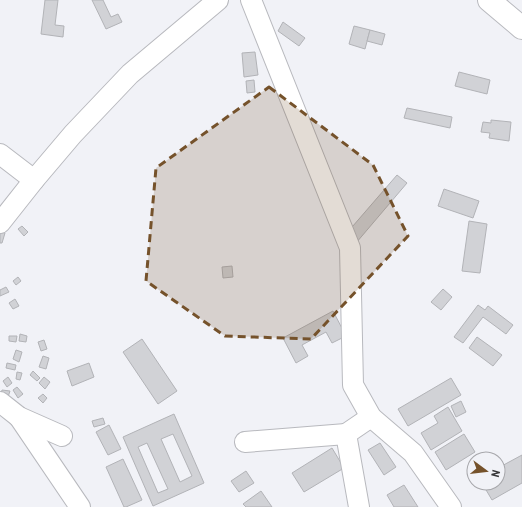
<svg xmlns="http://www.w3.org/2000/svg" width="522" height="507" font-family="'Roboto Condensed',sans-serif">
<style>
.building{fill:#d1d2d6;stroke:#b2b3b7;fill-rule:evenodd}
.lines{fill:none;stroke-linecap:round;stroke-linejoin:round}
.minor-casing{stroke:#b8b9be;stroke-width:22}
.highway-casing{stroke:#b8b9be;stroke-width:24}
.minor{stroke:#fff;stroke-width:20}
.highway{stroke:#fff;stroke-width:22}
.marked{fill:#75522b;fill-opacity:0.2;stroke:#75522b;stroke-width:3;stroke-dasharray:8 5;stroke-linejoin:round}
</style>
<rect width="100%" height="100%" fill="#f1f2f7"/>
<!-- building -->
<g class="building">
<path d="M 45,0 L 58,0 L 55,25 L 64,26 L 63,37 L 41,34 Z"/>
<path d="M 92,0 L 103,0 L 111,17 L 118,14 L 122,22 L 106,29 Z"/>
<path d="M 283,22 L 305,38 L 299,46 L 278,31 Z"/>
<path d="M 354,26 L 370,30 L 365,49 L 349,44 Z"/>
<path d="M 370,30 L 385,34 L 382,45 L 367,41 Z"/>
<path d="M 255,52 L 258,75 L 244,77 L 242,53 Z"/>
<path d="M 459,72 L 490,80 L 487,94 L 455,86 Z"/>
<path d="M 254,80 L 255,92 L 247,93 L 246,81 Z"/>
<path d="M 407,108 L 452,117 L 450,128 L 404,118 Z"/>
<path d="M 491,120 L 511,122 L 509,141 L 489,138 L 490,133 L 481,132 L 483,122 L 491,123 Z"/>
<path d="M 397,175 L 407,183 L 356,243 L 346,234 Z"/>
<path d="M 444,189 L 479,201 L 473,218 L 438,206 Z"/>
<path d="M 469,221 L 487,224 L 480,273 L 462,271 Z"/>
<path d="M 22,226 L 28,232 L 24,236 L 18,229 Z"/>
<path d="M 0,231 L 5,233 L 2,243 L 0,243 Z"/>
<path d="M 232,266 L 233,277 L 223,278 L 222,267 Z"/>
<path d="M 18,277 L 21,281 L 16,285 L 13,281 Z"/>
<path d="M 6,287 L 9,292 L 0,296 L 0,290 Z"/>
<path d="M 443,289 L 452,297 L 441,310 L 431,302 Z"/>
<path d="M 15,299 L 19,306 L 13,309 L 9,303 Z"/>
<path d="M 478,305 L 485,310 L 488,306 L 513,325 L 506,334 L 483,317 L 463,343 L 454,337 Z"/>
<path d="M 333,311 L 346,336 L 332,343 L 326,332 L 302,345 L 308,356 L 296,363 L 283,338 Z"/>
<path d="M 20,334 L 27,336 L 26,342 L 19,341 Z"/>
<path d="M 9,336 L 17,336 L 16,342 L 9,341 Z"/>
<path d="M 477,337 L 502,355 L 493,366 L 469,348 Z"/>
<path d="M 142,339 L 177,391 L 158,404 L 123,352 Z"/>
<path d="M 44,340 L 47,349 L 41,351 L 38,342 Z"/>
<path d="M 16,350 L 22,352 L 19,362 L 13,359 Z"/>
<path d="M 43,356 L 49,358 L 46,369 L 39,367 Z"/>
<path d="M 7,363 L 16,365 L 15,370 L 6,368 Z"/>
<path d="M 89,363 L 94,377 L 72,386 L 67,371 Z"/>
<path d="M 33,371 L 40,378 L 37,381 L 30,375 Z"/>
<path d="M 17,372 L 22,373 L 20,380 L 16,379 Z"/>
<path d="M 8,377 L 12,383 L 7,387 L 3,381 Z"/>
<path d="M 44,377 L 50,382 L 45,389 L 39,383 Z"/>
<path d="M 451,378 L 461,395 L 408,426 L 398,409 Z"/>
<path d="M 17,387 L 23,394 L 18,398 L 13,390 Z"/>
<path d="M 2,390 L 10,391 L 7,400 L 0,397 Z"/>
<path d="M 43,394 L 47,398 L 43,403 L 38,398 Z"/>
<path d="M 461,401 L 466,412 L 456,417 L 451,406 Z"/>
<path d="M 448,407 L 462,431 L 431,450 L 421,433 L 438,423 L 434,416 Z"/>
<path d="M 174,414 L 204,483 L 153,506 L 123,437 ZM 173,434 L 192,476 L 180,482 L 161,439 ZM 147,443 L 168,489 L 158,493 L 138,447 Z"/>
<path d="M 103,418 L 105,424 L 94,427 L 92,421 Z"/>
<path d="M 109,425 L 121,449 L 108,455 L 96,432 Z"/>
<path d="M 464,434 L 475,452 L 446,470 L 435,452 Z"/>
<path d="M 380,443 L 396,467 L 384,475 L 368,450 Z"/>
<path d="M 332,448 L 344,468 L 304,492 L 292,473 Z"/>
<path d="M 522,455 L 522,483 L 492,500 L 482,483 L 498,483 L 498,468 Z"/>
<path d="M 123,459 L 142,500 L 126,507 L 124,507 L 106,467 Z"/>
<path d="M 246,471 L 254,483 L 239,492 L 231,481 Z"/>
<path d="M 404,485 L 418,507 L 394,507 L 387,495 Z"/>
<path d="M 261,491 L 272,507 L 246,507 L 243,504 Z"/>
</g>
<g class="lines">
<defs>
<g id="minor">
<path d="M 251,0 L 350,248 L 353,385 L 371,417 L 413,453 L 451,507"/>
<path d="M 0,154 L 34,180"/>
<path d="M 0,223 L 34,180 L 73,134 L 130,74 L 218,0"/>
<path d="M 0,402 L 19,417 L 62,436"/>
<path d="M 19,417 L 80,507"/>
<path d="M 245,442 L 346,434"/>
<path d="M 359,507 L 346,434 L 371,417"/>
</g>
<path id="highway" d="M 489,0 L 522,28"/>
</defs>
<!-- minor casing -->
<use href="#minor" class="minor-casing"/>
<!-- highway casing -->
<use href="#highway" class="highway-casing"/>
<!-- minor -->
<use href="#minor" class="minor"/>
<!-- highway -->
<use href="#highway" class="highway"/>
</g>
<!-- marked area -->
<path class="marked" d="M 269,87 L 373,165 L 408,236 L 311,339 L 225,336 L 146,281 L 156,168 Z"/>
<!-- north arrow -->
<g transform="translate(486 471) rotate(105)"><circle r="19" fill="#f1f2f7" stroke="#a7a7ab"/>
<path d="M0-3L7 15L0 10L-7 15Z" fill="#75522b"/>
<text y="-6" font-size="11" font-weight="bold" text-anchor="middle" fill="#373739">N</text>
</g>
</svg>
